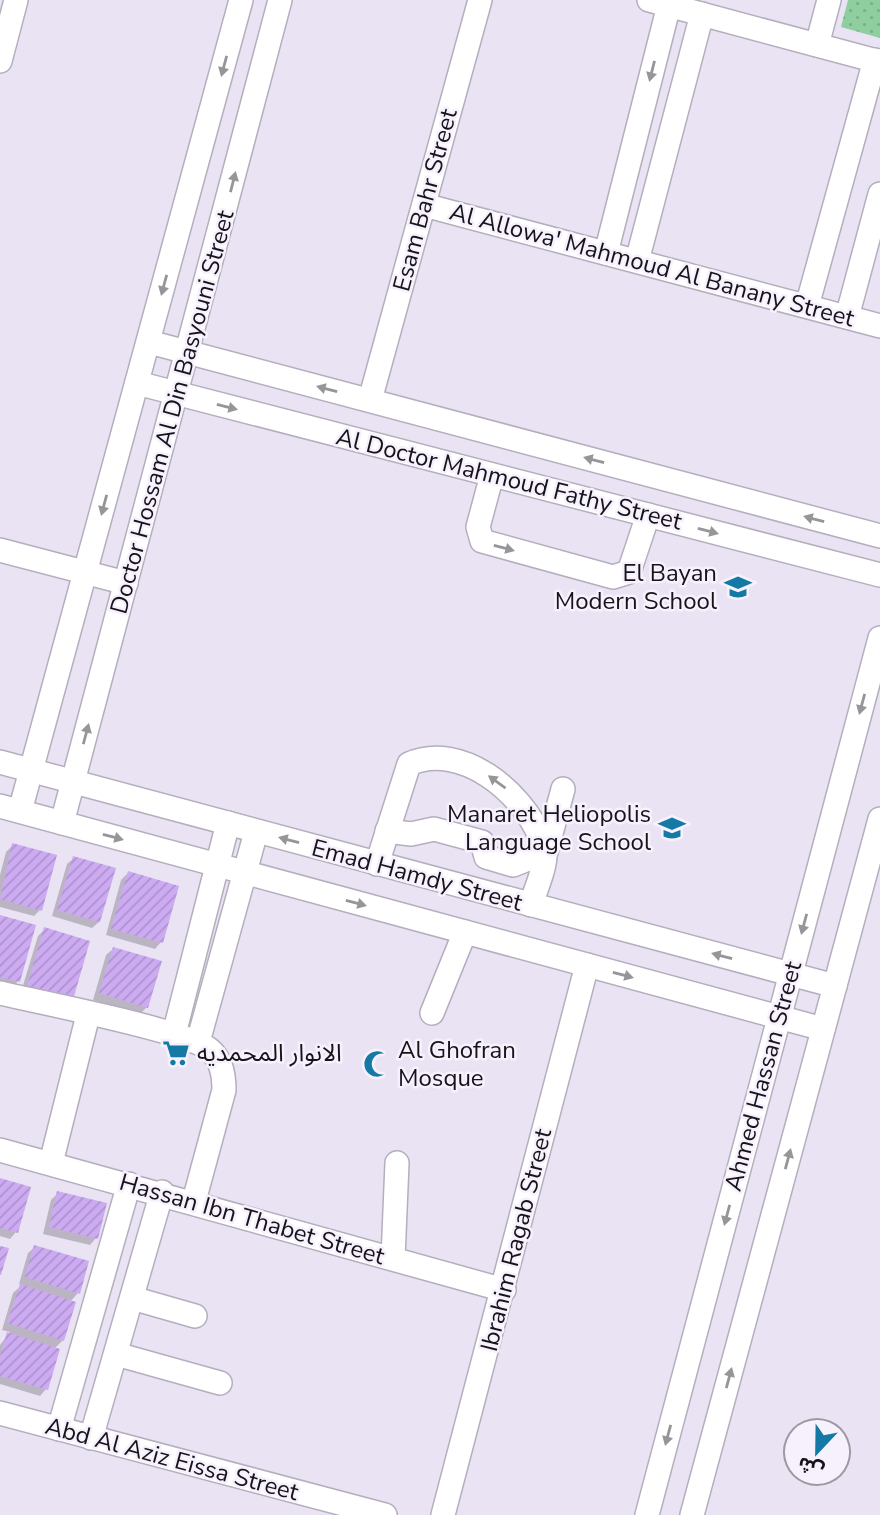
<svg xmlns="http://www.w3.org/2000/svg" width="880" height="1515" font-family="'Nunito Sans','Noto Sans Arabic',sans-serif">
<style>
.green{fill:url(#green-dots)}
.shadow{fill:#0003}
.building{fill:url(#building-hatch)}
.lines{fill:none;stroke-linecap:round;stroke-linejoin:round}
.minor-casing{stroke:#b4aebd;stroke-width:26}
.minor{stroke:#fff;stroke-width:23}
.oneway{fill:#969598}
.labels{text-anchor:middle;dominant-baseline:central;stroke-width:5;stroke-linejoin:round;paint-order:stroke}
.street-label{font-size:24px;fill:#161319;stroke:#f7f1fe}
.poi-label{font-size:24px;fill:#161319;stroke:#f7f1fe;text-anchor:end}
</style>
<defs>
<pattern id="green-dots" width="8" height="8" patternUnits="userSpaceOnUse" patternTransform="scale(1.75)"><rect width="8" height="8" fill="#8ece9f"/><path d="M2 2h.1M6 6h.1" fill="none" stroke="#7ab088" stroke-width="1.8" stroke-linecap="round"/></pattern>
<pattern id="building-hatch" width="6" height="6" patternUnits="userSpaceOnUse" patternTransform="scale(1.75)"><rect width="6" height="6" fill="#ccabf2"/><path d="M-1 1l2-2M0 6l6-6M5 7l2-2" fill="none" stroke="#ae92cf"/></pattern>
</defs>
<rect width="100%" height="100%" fill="#eae3f4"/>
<!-- green -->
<path class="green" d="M 848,0 L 880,0 L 880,38 L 841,27 Z"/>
<!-- shadow -->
<g class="shadow">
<path d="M 13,845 L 40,910 L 34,916 L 0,907 L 0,875 L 6,852 Z"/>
<path d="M 74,858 L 99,922 L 92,928 L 52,916 L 67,864 Z"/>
<path d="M 128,873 L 161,942 L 155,949 L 106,935 L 121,880 Z"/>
<path d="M 0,917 L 18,981 L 12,988 L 0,985 Z"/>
<path d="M 45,929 L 71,999 L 21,992 L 38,936 Z"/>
<path d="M 113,949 L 147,1007 L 140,1014 L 93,1000 L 106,955 Z"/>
<path d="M 0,1180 L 16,1232 L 10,1239 L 0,1236 Z"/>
<path d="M 58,1193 L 96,1238 L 90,1245 L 43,1234 L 51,1200 Z"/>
<path d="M 35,1247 L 78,1293 L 70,1302 L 63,1340 L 54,1349 L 46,1389 L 40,1396 L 0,1384 L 0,1345 L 10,1332 L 2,1330 L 13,1293 L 22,1285 L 19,1284 L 28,1253 Z"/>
</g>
<!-- building -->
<g class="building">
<path d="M 12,843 L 57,855 L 42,911 L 0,899 Z"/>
<path d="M 73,856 L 116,868 L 100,922 L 57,910 Z"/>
<path d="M 128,871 L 179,886 L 163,943 L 111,929 Z"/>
<path d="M 0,915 L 36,925 L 20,982 L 0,977 Z"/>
<path d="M 44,927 L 90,941 L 73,1000 L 27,986 Z"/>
<path d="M 113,947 L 162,961 L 148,1008 L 99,993 Z"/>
<path d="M 0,1178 L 31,1187 L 18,1233 L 0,1228 Z"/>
<path d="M 57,1191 L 107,1203 L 98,1239 L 49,1227 Z"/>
<path d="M 34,1245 L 89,1261 L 80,1294 L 25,1277 Z"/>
<path d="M 0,1246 L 9,1248 L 1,1275 L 0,1275 Z"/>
<path d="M 20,1284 L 76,1302 L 64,1341 L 7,1323 Z"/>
<path d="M 7,1332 L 60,1349 L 48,1390 L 0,1376 L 0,1356 Z"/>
</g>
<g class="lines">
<defs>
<g id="minor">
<path d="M 649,0 L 880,62"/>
<path d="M 817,45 L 829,0"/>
<path d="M 0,61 L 16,0"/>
<path d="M 424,205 L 880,326"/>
<path d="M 606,253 L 669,5"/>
<path d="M 637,261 L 702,14"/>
<path d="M 807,306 L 875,60"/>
<path d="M 847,317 L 880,194"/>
<path d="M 149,342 L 880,536"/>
<path d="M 137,383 L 880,575"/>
<path d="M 370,400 L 480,0"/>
<path d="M 492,475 L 478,527 L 482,541 L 613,577 L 629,572 L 648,515"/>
<path d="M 0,550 L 126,583"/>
<path d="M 0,762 L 835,986"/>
<path d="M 0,806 L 823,1029"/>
<path d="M 20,811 L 241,0"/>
<path d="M 62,823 L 280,0"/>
<path d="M 387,831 L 411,834 L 434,829 L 482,842 L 486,857 L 513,865 L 546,852 L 563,789"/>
<path d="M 377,864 L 409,764 C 461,741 522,792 540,837 C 541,841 545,848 545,852 C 546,868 535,890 531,905"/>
<path d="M 0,993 C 37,1002 190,1031 210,1050 C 222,1060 224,1076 224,1090 L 194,1201"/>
<path d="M 432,1013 L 465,932"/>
<path d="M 174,1034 L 228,823"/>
<path d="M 198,1042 L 256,832"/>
<path d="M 0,1150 L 504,1290"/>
<path d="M 51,1163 L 88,1015"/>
<path d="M 393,1258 L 397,1163"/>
<path d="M 132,1298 L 195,1316"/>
<path d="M 116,1354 L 220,1383"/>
<path d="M 0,1413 L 385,1515"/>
<path d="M 59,1429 L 129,1184"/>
<path d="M 91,1438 L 162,1192"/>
<path d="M 443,1515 L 587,965"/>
<path d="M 647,1515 L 880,638"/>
<path d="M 692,1515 L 880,819"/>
</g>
</defs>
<!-- minor casing -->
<use href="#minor" class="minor-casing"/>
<!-- minor -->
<use href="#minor" class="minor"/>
</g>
<!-- one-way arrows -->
<defs><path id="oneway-solid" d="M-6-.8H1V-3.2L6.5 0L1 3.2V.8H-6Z" transform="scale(1.75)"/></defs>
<g class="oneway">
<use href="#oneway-solid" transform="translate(224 66) rotate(105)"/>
<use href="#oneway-solid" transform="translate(652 71) rotate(104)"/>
<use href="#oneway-solid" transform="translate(233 182) rotate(-76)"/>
<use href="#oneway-solid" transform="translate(164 285) rotate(105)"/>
<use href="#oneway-solid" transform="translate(327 389) rotate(-165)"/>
<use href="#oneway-solid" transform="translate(227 407) rotate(14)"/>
<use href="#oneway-solid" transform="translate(594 460) rotate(-165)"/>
<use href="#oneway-solid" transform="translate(104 505) rotate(105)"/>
<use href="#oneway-solid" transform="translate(814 519) rotate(-165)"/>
<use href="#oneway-solid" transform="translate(708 531) rotate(15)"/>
<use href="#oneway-solid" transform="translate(504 548) rotate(15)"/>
<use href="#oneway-solid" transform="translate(862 704) rotate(105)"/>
<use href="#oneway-solid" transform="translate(86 734) rotate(-75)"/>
<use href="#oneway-solid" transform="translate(497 782) rotate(-144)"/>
<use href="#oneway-solid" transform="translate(113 837) rotate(15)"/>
<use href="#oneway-solid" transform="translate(289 840) rotate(-165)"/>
<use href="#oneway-solid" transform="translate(356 903) rotate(15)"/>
<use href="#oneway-solid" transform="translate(804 924) rotate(105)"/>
<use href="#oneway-solid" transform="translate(722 956) rotate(-165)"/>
<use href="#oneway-solid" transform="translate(623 975) rotate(15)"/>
<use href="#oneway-solid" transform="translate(788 1159) rotate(-75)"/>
<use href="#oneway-solid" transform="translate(727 1215) rotate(105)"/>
<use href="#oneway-solid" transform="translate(729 1378) rotate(-75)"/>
<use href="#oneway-solid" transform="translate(668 1435) rotate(105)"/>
</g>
<!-- icons -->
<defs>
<symbol id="school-bare" viewBox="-9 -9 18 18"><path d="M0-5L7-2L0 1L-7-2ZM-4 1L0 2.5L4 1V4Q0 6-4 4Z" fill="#1479a5" stroke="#f7f1fe" stroke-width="2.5" paint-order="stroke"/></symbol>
<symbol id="supermarket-bare" viewBox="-9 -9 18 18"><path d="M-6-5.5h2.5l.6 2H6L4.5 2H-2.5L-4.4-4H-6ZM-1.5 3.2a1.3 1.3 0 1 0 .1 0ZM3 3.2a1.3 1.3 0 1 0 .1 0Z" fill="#1479a5" stroke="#f7f1fe" stroke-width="2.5" paint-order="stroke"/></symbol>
<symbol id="mosque-bare" viewBox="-9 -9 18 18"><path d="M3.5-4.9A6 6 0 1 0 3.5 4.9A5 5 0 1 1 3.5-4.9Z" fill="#1479a5" stroke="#f7f1fe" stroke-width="2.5" paint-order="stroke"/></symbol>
</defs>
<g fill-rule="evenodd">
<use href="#school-bare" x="719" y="568" width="38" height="38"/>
<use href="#school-bare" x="653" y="809" width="38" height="38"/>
<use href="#supermarket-bare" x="157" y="1034" width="38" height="38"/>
<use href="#mosque-bare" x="358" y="1045" width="38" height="38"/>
</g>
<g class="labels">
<!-- street labels -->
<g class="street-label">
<text transform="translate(425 200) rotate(-75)">Esam Bahr Street</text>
<text transform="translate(652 265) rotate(15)">Al Allowa' Mahmoud Al Banany Street</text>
<text transform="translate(172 412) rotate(-75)">Doctor Hossam Al Din Basyouni Street</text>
<text transform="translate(509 479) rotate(14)">Al Doctor Mahmoud Fathy Street</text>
<text transform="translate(417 875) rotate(15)">Emad Hamdy Street</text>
<text transform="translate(763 1076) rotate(-75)">Ahmed Hassan Street</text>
<text transform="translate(252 1219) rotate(16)">Hassan Ibn Thabet Street</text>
<text transform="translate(516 1240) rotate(-76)">Ibrahim Ragab Street</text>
<text transform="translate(172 1459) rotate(15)">Abd Al Aziz Eissa Street</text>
</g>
<!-- poi labels -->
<g class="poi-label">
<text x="717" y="573">El Bayan<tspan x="717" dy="28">Modern School</tspan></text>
<text x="651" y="814">Manaret Heliopolis<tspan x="651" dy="28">Language School</tspan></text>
<text x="398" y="1050" text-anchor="start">Al Ghofran<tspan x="398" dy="28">Mosque</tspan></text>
<text x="197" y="1053" text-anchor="start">الانوار المحمديه</text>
</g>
</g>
<!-- north arrow -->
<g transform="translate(817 1452) rotate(202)"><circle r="33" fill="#f7f1fe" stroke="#9d98a2" stroke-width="2"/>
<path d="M0-5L12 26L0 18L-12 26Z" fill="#1479a5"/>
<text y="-10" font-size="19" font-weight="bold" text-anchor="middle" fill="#161319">ش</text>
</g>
</svg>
